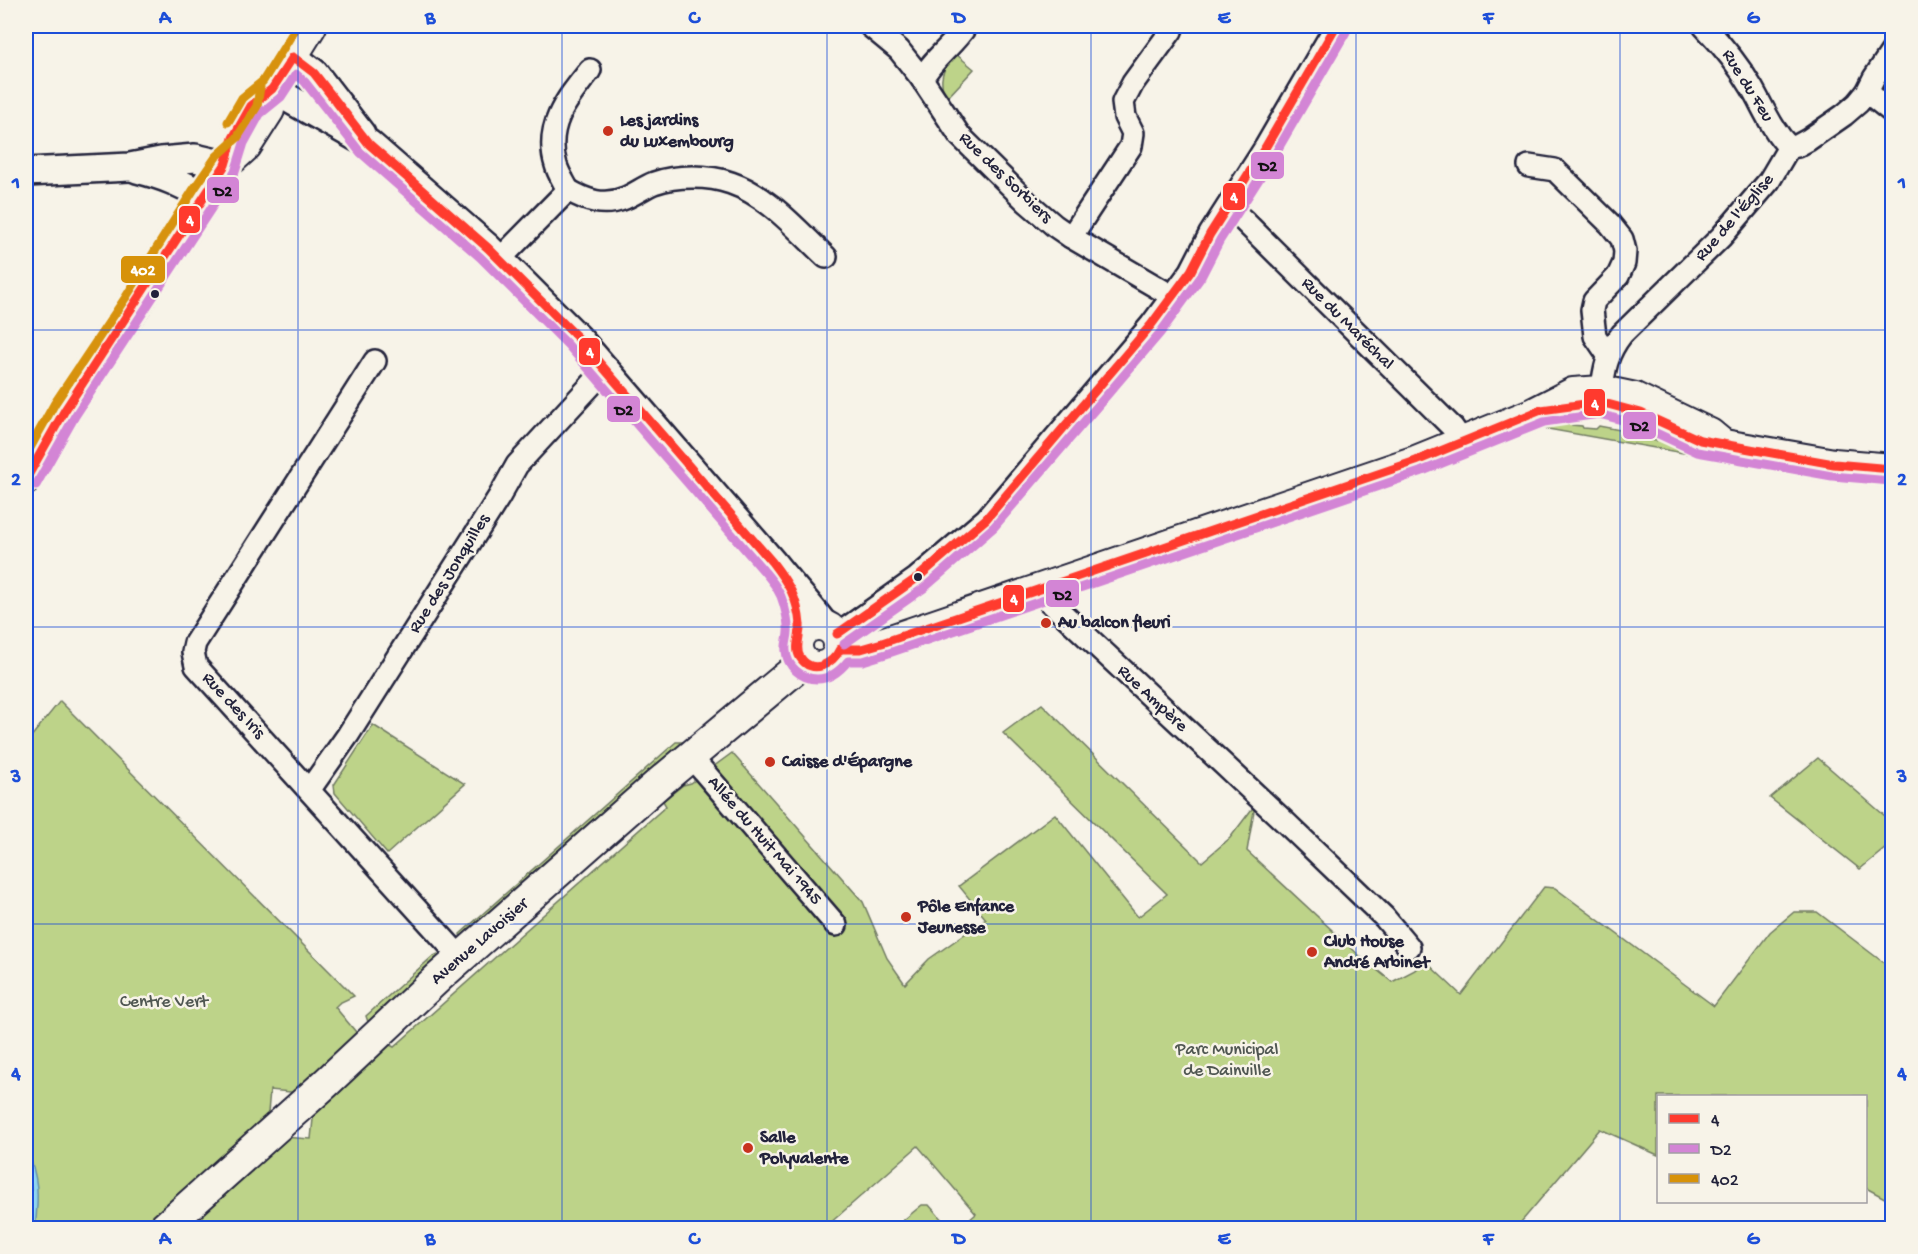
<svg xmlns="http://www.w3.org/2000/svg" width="1918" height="1254" font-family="'Gochi Hand',sans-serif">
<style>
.green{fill:#bdd389;stroke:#707a62;stroke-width:1.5}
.water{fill:#8fd6f1;stroke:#638ea8;stroke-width:1.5}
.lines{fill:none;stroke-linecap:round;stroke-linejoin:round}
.shore{stroke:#4e6a84;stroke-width:1.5}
.minor-casing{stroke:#22223b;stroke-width:26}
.tertiary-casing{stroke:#22223b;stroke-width:32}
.secondary-casing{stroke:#22223b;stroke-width:34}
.minor{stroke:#f7f3e8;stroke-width:21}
.tertiary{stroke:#f7f3e8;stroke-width:27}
.secondary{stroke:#f7f3e8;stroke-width:30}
.bus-1-casing{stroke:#f7f3e8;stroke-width:14}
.bus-2-casing{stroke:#f7f3e8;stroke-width:14}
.bus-3-casing{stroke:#f7f3e8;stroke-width:14}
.bus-1{stroke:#ff3a2e;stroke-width:9}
.bus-2{stroke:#d385d5;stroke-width:9}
.bus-3{stroke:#d79209;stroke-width:9}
.grid{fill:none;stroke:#1d4ed8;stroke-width:1.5;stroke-opacity:0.55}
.poi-dot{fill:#c8321e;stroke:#f7f3e8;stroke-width:2}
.bus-dot{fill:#22223b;stroke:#f7f3e8;stroke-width:2}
.labels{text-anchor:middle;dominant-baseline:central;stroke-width:5;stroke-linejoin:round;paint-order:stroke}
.street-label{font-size:18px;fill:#22223b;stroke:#f7f3e8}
.poi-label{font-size:18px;font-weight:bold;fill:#22223b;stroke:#f7f3e8;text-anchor:start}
.park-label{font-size:18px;fill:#505752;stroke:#f7f3e8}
.line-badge{stroke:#f7f3e8;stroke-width:2}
.badge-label{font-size:16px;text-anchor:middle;font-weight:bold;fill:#fff}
.pale-badge-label{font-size:16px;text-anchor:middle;font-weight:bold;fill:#111}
.neatline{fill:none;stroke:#1d4ed8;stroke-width:2}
.grid-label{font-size:20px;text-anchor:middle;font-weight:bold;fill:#1d4ed8}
</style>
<rect width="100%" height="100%" fill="#f7f3e8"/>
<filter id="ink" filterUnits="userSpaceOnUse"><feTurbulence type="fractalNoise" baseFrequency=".0167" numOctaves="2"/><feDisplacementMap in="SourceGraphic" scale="12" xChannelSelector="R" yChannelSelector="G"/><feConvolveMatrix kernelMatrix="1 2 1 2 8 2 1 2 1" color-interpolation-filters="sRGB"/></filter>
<g filter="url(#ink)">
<!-- green -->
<g class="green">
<path d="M 957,55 L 974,69 L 947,98 C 937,82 942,66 957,55 Z"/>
<path d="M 1892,67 L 1892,101 C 1880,86 1883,83 1892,67 Z"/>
<path d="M 1581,410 C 1606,410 1627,414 1650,423 L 1649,429 L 1598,420 L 1552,419 L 1563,413 Z"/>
<path d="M 1560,424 L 1582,426 L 1583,428 L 1596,429 L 1599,426 L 1647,435 L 1646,438 L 1656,441 L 1657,438 L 1700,456 L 1542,428 L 1548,425 Z"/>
<path d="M 60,701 L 354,996 L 339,1003 L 335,1007 L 361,1038 L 301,1093 L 270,1090 L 267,1124 L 149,1228 L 26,1228 L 26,743 Z"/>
<path d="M 1042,704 L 1202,862 L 1230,838 L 1255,805 L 1247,851 L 1361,957 L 1392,982 L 1415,970 L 1424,960 L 1461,995 L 1544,887 L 1555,888 L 1714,1006 L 1770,932 L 1794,912 L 1817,912 L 1892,969 L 1892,1202 L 1866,1188 L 1866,1096 L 1658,1096 L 1658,1155 L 1600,1129 L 1516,1228 L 960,1228 L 976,1214 L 918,1146 L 829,1224 L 832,1228 L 180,1228 L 282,1137 L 311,1139 L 314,1109 L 388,1044 L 394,1047 L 666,806 L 663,801 L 683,785 L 691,783 L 732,753 L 863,902 L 887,958 L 905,984 L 929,959 L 986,919 L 959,886 L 1055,814 L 1138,917 L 1167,894 L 1003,733 Z"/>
<path d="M 373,725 L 465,784 L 387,854 L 335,793 L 334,785 Z"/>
<path d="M 676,742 L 684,742 L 688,747 L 461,939 L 460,934 Z"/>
<path d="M 1818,758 L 1892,822 L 1892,843 L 1860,869 L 1770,798 Z"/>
<path d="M 438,954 L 441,957 L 373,1024 L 368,1022 L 366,1016 L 432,957 Z"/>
<path d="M 922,1205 L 929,1205 L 944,1222 L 945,1228 L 894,1228 Z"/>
</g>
<!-- water -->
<path class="water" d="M 26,1147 C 39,1179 39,1195 35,1228 L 26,1228 Z"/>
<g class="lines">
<!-- shore -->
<path class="shore" d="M 26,1164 C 34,1187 30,1205 29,1228"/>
<defs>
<g id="minor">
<path d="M 870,26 L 899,50 L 922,79 L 960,136 L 1027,202 L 1055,226 L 1071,237 L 1172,296"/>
<path d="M 1704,26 C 1723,46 1738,64 1752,88 C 1764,109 1772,130 1789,147"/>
<path d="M 922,79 C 933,58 953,46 966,26"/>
<path d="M 1867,92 L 1892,112"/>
<path d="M 1789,147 L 1797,146 L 1808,140 L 1844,115 L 1858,103 L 1867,92 L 1874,78 L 1892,51"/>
<path d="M 1529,166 L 1555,170 L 1610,224 L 1622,239 L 1625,251 L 1624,263 L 1618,276 L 1594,301 L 1592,310 L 1595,336 L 1608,355"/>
<path d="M 568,190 C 587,201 604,207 625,198 C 635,194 644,187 654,183 C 676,175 709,175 731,183 C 769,196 798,231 826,257"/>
<path d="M 1228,207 L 1243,220 L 1453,428 L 1463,442"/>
<path d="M 1071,237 L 1131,146 L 1133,133 L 1125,117 L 1123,102 L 1133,83 L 1171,31 L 1173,26"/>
<path d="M 500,259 L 568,190 C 564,182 558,173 556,165 C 544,126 567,99 590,70"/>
<path d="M 375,361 L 195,643 L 193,652 L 196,666 L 461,958"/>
<path d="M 1600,402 C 1604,374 1604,357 1622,334 L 1721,237 L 1769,181 L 1789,147"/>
<path d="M 1043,589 L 1044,596 L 1050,602 L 1284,821 L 1384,917 L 1409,947"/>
<path d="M 837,635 L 917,578 L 986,519 L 1151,325 L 1191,271 L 1210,234 L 1265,148 L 1336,26"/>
<path d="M 691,757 L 836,925"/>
<path d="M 310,789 L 348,735 L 499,497 L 517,465 L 593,383 L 607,372"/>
</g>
<g id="tertiary">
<path d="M 293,57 L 314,73 L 361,134"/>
<path d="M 272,89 L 369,144 L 488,248 L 577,337 L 772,562 C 789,584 808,603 824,625"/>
<path d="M 137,169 C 164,176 179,182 204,196"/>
<path d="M 26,172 L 130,167 L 161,161 L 195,158 L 225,165"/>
<path d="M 790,588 L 797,612 L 801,633"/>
</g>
<g id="secondary">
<path d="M 257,101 L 272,89 L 311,26"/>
<path d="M 1701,441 L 1834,464 L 1892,469"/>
<path d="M 26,479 L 65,410 L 136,304 L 204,196 L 225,165 L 246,146 L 269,110 L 272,89"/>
<circle cx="818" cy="646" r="21"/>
<path d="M 840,649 L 861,649 L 882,643 L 1416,461 L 1532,414 L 1573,393 L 1602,391 L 1635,398 L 1710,434 L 1722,444"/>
<path d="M 164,1228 L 325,1084 L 439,977 L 660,782 L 804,662"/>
</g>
</defs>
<!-- minor casing -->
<use href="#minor" class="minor-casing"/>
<!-- tertiary casing -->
<use href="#tertiary" class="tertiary-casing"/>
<!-- secondary casing -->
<use href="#secondary" class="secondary-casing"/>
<!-- minor -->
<use href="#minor" class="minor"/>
<!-- tertiary -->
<use href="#tertiary" class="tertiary"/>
<!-- secondary -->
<use href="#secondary" class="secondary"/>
<defs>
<g id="bus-1">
<path d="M 26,479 L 65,410 L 225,165 L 233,138 L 251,106 L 272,89 L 293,57 L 314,73 L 369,144 L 488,248 L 577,337 L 772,562 C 788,583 798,598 800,625 C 801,635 794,648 800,657 C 812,676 833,664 840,649 L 861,649 L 882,643 L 1416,461 L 1541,410 L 1600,402 L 1641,413 L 1700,440 L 1834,464 L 1892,469"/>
<path d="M 837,634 L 917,578 L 986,519 L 1151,325 L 1191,271 L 1210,234 L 1265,148 L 1336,26"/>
</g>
<g id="bus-2">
<path d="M 36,485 L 75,416 L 235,172 L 244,143 L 260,114 L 281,97 L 296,74 L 305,82 L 360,152 L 480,257 L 568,345 L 763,570 C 772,581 780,590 784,605 C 786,613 789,623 788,632 C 788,638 785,644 786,651 C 787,666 801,679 817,679 C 830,679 840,671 848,661 L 863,661 L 886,654 L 1420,472 L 1544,422 L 1599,414 L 1637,424 L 1697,452 L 1832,476 L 1891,481"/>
<path d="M 844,644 L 924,588 L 994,527 L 1160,333 L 1201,277 L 1220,240 L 1275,154 L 1346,32"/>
</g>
<g id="bus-3">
<path d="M 228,122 L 242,98 L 263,81 L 297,26"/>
<path d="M 26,455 L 55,403 L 126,297 L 194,189 L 216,157 L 237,138 L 257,106 L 260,87"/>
</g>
</defs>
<!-- bus-1 casing -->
<use href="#bus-1" class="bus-1-casing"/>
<!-- bus-2 casing -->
<use href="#bus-2" class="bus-2-casing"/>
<!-- bus-3 casing -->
<use href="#bus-3" class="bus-3-casing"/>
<!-- bus-1 -->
<use href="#bus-1" class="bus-1"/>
<!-- bus-2 -->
<use href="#bus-2" class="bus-2"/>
<!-- bus-3 -->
<use href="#bus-3" class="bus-3"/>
</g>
</g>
<!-- grid -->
<path class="grid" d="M 298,26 L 298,1228M 562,26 L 562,1228M 827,26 L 827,1228M 1091,26 L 1091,1228M 1356,26 L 1356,1228M 1620,26 L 1620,1228M 26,330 L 1892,330M 26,627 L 1892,627M 26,924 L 1892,924"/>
<!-- markers -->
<g class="poi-dot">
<circle cx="608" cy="131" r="6"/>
<circle cx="1046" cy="623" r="6"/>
<circle cx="770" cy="762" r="6"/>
<circle cx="906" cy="917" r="6"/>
<circle cx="1312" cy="952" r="6"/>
<circle cx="748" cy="1148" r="6"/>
</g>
<g class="bus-dot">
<circle cx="155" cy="294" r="5"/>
<circle cx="918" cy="577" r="5"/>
</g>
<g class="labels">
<!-- street labels -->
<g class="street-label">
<text transform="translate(1747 86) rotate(58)">Rue du Feu</text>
<text transform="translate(1005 178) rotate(44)">Rue des Sorbiers</text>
<text transform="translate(1735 218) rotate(-49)">Rue de l'Église</text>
<text transform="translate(1347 324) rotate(45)">Rue du Maréchal</text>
<text transform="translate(450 574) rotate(-58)">Rue des Jonquilles</text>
<text transform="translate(1152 699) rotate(43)">Rue Ampère</text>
<text transform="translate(233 706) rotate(47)">Rue des Iris</text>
<text transform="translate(764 841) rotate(49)">Allée du Huit Mai 1945</text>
<text transform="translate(480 942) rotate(-41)">Avenue Lavoisier</text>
</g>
<!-- poi labels -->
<g class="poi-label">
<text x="620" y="121">Les jardins<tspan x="620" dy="21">du Luxembourg</tspan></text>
<text x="1058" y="623">Au balcon fleuri</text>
<text x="782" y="762">Caisse d'Épargne</text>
<text x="918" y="907">Pôle Enfance<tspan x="918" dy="21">Jeunesse</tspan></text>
<text x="1324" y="942">Club House<tspan x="1324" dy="21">André Arbinet</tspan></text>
<text x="760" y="1138">Salle<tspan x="760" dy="21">Polyvalente</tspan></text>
</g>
<!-- park labels -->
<g class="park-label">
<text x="164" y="1002">Centre Vert</text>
<text x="1227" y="1050">Parc Municipal<tspan x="1227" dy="21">de Dainville</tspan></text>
</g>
</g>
<g class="line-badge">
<rect x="1250" y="151" width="35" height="29" rx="6" fill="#d385d5"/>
<rect x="206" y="176" width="34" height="28" rx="6" fill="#d385d5"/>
<rect x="1222" y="182" width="24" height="29" rx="6" fill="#ff3a2e"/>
<rect x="178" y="205" width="23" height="29" rx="6" fill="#ff3a2e"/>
<rect x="120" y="255" width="46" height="29" rx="6" fill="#d79209"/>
<rect x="578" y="337" width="23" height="29" rx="6" fill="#ff3a2e"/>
<rect x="1583" y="388" width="23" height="29" rx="6" fill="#ff3a2e"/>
<rect x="606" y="395" width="35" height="28" rx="6" fill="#d385d5"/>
<rect x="1622" y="411" width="35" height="29" rx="6" fill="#d385d5"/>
<rect x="1045" y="579" width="35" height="29" rx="6" fill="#d385d5"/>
<rect x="1002" y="584" width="23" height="29" rx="6" fill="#ff3a2e"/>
</g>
<g class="badge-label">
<text x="1234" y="202">4</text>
<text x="190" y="225">4</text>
<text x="143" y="275">402</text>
<text x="590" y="357">4</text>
<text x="1595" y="409">4</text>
<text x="1014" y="604">4</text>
</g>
<g class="pale-badge-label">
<text x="1268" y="171">D2</text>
<text x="223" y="196">D2</text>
<text x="624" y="415">D2</text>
<text x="1640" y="431">D2</text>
<text x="1063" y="600">D2</text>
</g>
<!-- margin -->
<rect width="1918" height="1254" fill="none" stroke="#f7f3e8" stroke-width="66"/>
<!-- legend -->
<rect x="1657" y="1095" width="210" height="108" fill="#f7f3e8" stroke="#a29fa3" stroke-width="1.5"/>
<rect x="1669" y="1114" width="30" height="9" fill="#ff3a2e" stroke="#a29fa3" stroke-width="1.5"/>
<text x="1711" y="1125" font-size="18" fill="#22223b">4</text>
<rect x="1669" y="1144" width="30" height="9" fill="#d385d5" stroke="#a29fa3" stroke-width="1.5"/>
<text x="1711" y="1155" font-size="18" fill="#22223b">D2</text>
<rect x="1669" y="1174" width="30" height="9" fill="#d79209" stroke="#a29fa3" stroke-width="1.5"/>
<text x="1711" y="1185" font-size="18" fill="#22223b">402</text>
<rect x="33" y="33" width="1852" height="1188" class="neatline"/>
<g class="grid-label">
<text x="165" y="23">A</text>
<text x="430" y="23">B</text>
<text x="694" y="23">C</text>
<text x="959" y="23">D</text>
<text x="1224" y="23">E</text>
<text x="1488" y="23">F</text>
<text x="1753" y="23">G</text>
<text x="16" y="188">1</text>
<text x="1902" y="188">1</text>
<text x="16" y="485">2</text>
<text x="1902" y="485">2</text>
<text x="16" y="782">3</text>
<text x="1902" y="782">3</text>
<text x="16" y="1079">4</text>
<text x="1902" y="1079">4</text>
<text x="165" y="1244">A</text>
<text x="430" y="1244">B</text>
<text x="694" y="1244">C</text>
<text x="959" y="1244">D</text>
<text x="1224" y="1244">E</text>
<text x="1488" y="1244">F</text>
<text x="1753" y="1244">G</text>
</g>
</svg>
